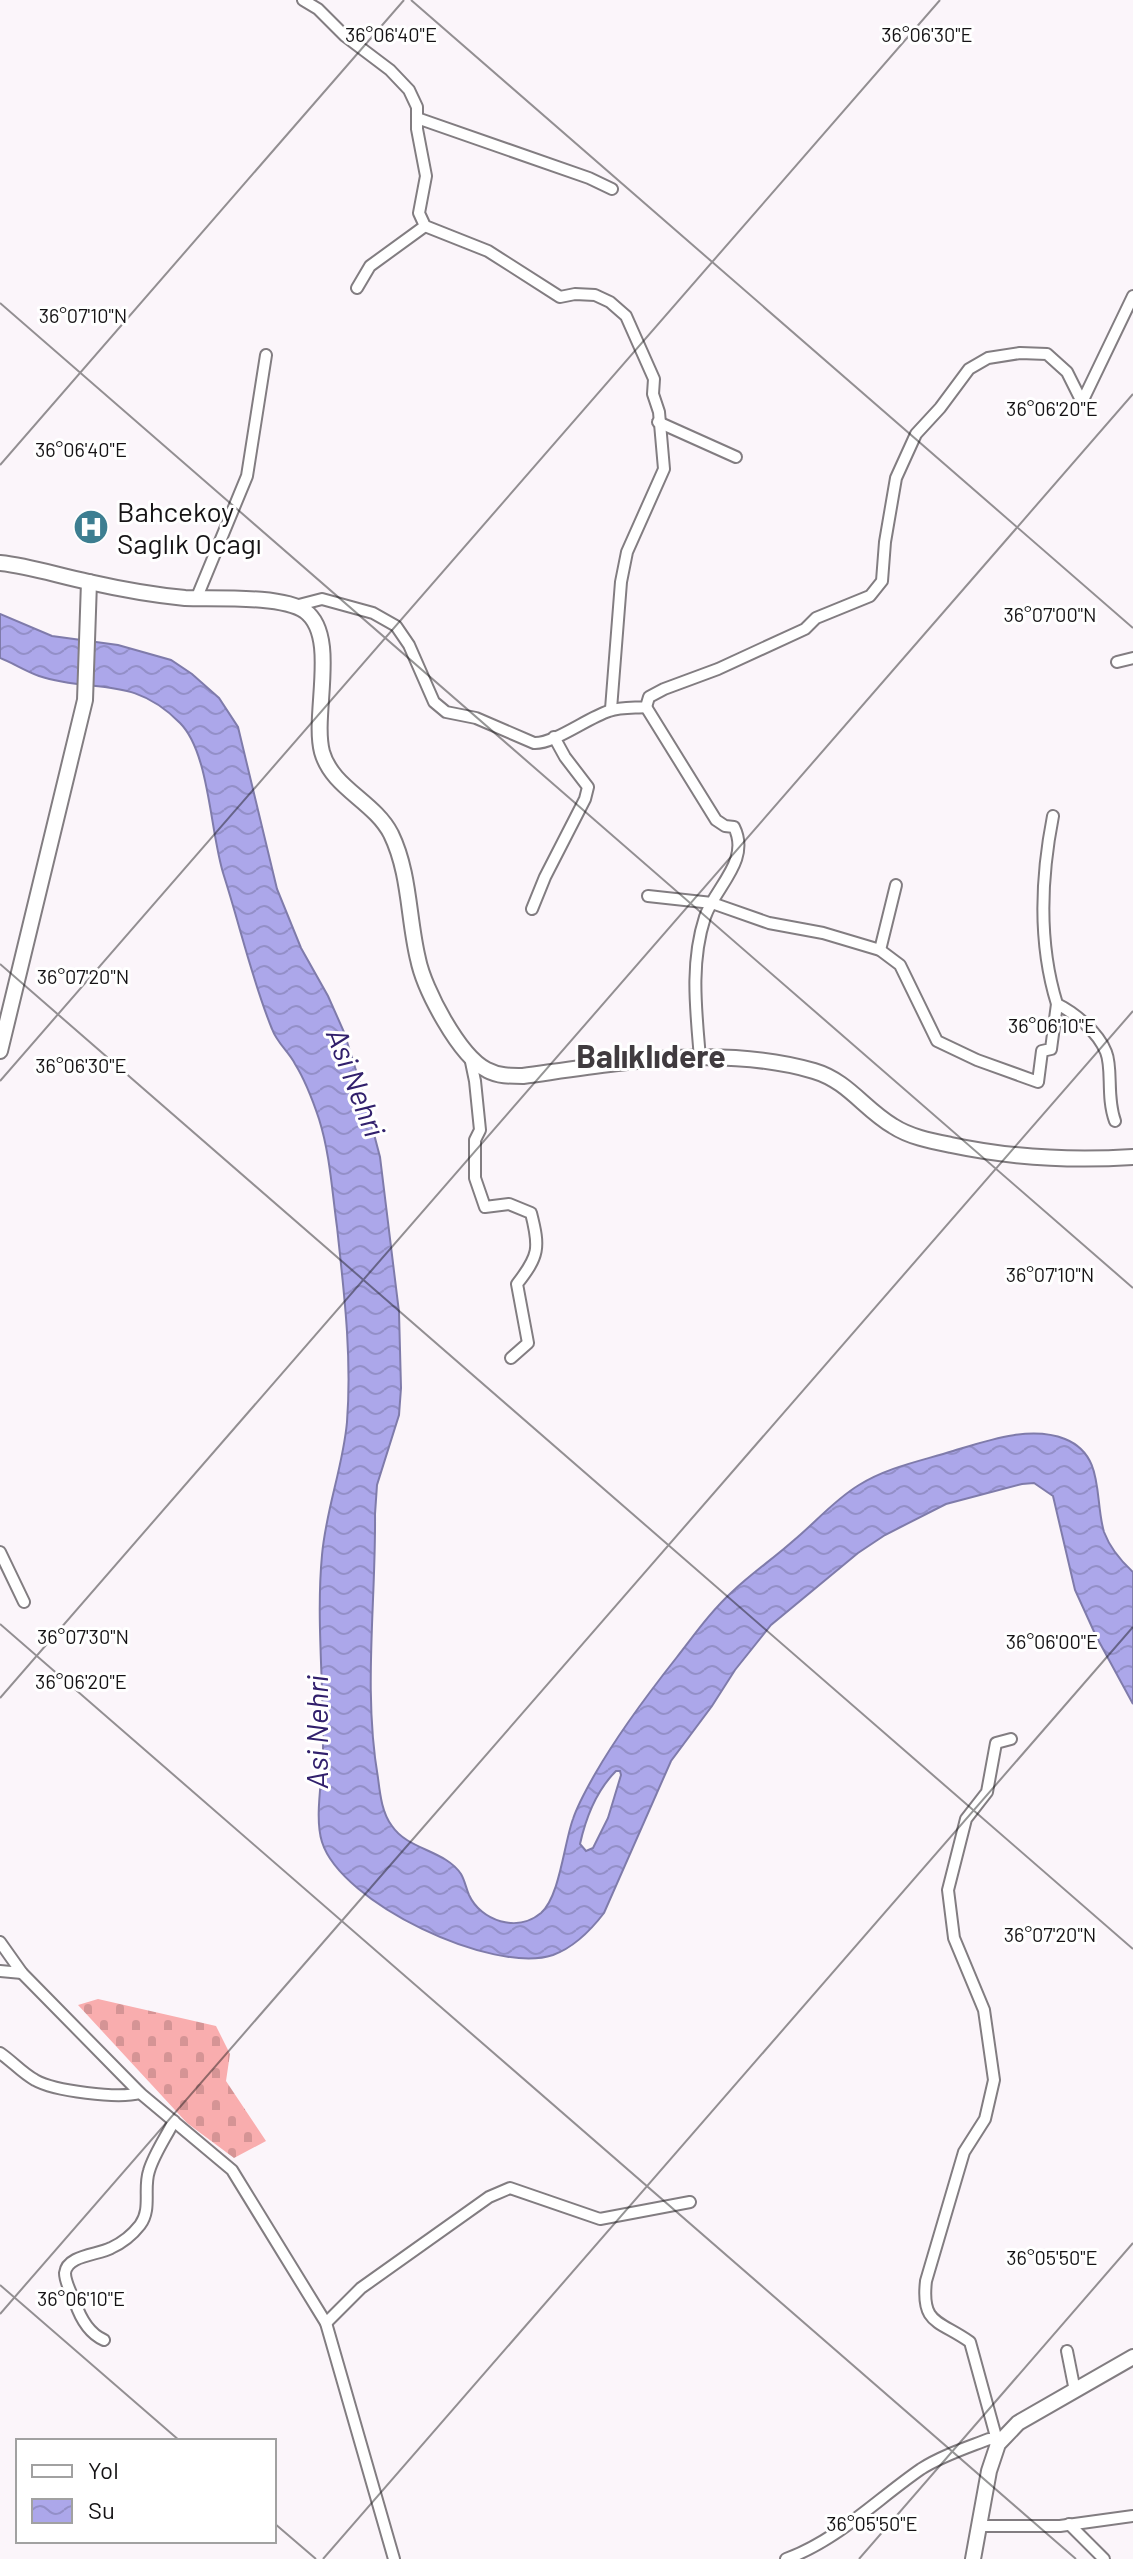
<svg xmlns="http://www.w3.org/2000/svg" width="1133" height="2559" font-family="Barlow,sans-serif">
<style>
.cemetery{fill:url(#cemetery-stones)}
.water{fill:url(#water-waves);stroke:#7f7baa;stroke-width:2;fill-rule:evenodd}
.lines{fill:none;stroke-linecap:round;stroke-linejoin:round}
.street-casing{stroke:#827d81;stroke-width:14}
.secondary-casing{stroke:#827d81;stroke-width:18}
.street{stroke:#fff;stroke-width:10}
.secondary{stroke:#fff;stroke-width:14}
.ticks{fill:none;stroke:#151315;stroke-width:2;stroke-opacity:0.45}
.labels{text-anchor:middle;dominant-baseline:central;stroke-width:6;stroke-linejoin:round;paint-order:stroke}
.poi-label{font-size:28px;fill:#151315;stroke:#fff;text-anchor:start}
.water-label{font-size:30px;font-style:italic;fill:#31206c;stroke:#fff}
.quarter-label{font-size:32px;font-weight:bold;fill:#403b3f;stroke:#fff}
.ticks-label{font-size:20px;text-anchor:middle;fill:#151315;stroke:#fff;stroke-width:6;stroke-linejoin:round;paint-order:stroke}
</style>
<defs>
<pattern id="cemetery-stones" width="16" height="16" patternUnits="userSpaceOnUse" patternTransform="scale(2)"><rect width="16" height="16" fill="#f9adae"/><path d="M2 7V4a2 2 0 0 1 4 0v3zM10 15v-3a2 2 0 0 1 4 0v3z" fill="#d59495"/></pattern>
<pattern id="water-waves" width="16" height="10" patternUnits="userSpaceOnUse" patternTransform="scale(2)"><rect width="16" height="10" fill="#aca7ea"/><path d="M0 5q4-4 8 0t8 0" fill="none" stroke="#938fc8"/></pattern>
</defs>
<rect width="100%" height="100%" fill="#fbf5fa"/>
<!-- cemetery -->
<path class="cemetery" d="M 98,1999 L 216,2026 L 230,2054 L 226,2081 L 266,2141 L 234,2158 L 187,2123 L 78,2005 Z"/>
<!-- water -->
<path class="water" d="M 0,614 L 52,636 L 118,645 L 171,660 L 192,674 L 219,698 L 238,727 L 277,889 L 301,948 L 328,996 L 344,1032 L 364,1096 L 380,1157 L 399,1312 L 401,1388 L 399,1415 L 377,1485 L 375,1514 C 376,1602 363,1691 378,1778 C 380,1794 382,1813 392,1826 C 408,1850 445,1850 461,1874 C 465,1881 466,1888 469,1895 C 481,1921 517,1933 541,1913 C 560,1896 564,1843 573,1819 C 578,1804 587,1788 595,1774 C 619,1732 647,1695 677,1657 C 695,1634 711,1611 733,1591 C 752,1573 774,1558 793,1541 C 815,1523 834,1500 859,1485 C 888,1467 921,1461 953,1451 C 986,1441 1030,1425 1065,1439 C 1105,1455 1094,1498 1104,1532 C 1110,1548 1121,1561 1133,1572 L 1133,1704 L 1096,1636 L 1075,1590 L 1053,1496 L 1034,1483 L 1022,1484 L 946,1504 L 885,1535 L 858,1553 L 771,1625 L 735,1670 L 712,1706 L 671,1761 L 604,1913 C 591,1930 575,1947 553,1955 C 493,1975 341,1903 322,1842 C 314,1816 323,1777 323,1749 C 324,1685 316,1619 322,1555 C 326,1509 343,1467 347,1422 C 352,1356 344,1292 337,1227 C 332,1191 330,1154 319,1119 C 313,1101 305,1080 295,1064 C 289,1052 277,1043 272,1029 C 252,980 240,926 224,876 C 210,834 210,753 180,723 C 132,674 93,694 39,676 C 25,671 13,663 0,658 ZM 616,1771 L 620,1771 L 621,1775 L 608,1818 L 593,1848 L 586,1851 L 580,1844 C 586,1817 597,1790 616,1771 Z"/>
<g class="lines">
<defs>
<g id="street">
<path d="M 303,0 L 318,9 L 345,36 L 390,70 L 409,90 L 417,107 L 417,129 L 426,176 L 419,213 L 425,226 L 488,251 L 560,297 L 575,294 L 595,295 L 610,302 L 626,316 L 654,379 L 653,394 L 659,412 L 664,469 L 627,552 L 621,582 L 611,709"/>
<path d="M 417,118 L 589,178 L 612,189"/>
<path d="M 357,288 L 370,266 L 425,226"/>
<path d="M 658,422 L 736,457"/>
<path d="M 197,597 L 247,476 L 266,355"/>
<path d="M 295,606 L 322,599 L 373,613 L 396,626 L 409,645 L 434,702 L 446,712 L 476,718 L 534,743 C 554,744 587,718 609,711 C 620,707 634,708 646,707 L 649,697 L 664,689 L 718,669 L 805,629 L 816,618 L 870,596 L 882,581 L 885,542 L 896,478 L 916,434 L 940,408 L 969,369 L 988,358 L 1020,353 L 1047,354 L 1067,372 L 1082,402 L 1133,296"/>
<path d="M 1117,662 L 1133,658"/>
<path d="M 646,707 L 716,820 L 725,826 L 734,827 C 751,861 715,887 705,917 C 690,963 696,1010 700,1058"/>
<path d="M 1053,816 C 1041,877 1038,943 1057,1004 C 1075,1013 1098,1032 1106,1052 C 1113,1069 1106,1097 1115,1121"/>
<path d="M 648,896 L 712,903 L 769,923 L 823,933 L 880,950 L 900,965 L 937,1041 L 977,1060 L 1038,1082 L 1042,1051 L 1051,1049 L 1057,1004"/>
<path d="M 532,909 L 545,877 L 585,799 L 588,787 L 565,757 L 554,737"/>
<path d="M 880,950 L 896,885"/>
<path d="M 470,1057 L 475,1081 L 480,1130 L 475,1140 L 475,1178 L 485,1207 L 509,1204 L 531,1213 C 540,1248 539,1256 517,1284 L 528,1343 L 511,1358"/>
<path d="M 0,1552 L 24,1602"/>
<path d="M 0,1942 L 22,1973 L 140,2093 L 232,2170 L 326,2323 L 394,2559"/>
<path d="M 0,1971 L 22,1973"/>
<path d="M 0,2053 C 12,2061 22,2073 35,2080 C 54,2091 118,2099 140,2093"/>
<path d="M 326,2323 L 361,2288 L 489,2197 L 510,2188 L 600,2219 L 690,2202"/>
<path d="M 104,2340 C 88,2333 80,2317 75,2302 C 71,2293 65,2282 65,2273 C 67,2255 98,2255 111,2248 C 122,2243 133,2234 140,2225 C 152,2209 143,2189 149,2171 C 154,2154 166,2137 174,2121"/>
<path d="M 1067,2351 L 1075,2391"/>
<path d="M 998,2444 L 970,2342 C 939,2320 921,2325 926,2281 L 964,2152 L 985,2119 L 994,2080 L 984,2010 L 954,1938 L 948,1890 L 966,1819 L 987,1792 L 996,1743 L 1011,1739"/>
<path d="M 1069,2524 L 1104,2559"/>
<path d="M 979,2526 L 1060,2526 L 1133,2516"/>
<path d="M 786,2559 C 838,2540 876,2500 921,2469 C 941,2456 966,2448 989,2439 L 997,2440"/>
</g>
<g id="secondary">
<path d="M 0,563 C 30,566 59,576 89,582 C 120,589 153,595 185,598 C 214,599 282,595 305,611 C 339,636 312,714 322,752 C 332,788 374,801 391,834 C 410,873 408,918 418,959 C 424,989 459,1056 487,1070 C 498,1076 510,1076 523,1076 C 617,1063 721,1044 814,1071 C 848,1081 864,1109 893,1126 C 910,1137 931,1141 951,1145 C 1012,1158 1071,1161 1133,1157"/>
<path d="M 0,1051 L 85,700 L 89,582"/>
<path d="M 973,2559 L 989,2471 L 998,2444 L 1018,2423 L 1133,2357"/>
</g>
</defs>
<!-- street casing -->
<use href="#street" class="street-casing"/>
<!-- secondary casing -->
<use href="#secondary" class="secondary-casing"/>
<!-- street -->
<use href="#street" class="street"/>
<!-- secondary -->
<use href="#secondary" class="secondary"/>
</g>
<!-- ticks -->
<path class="ticks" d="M 411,0 L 1133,628M 0,303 L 1133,1288M 0,465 L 404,0M 0,964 L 1133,1949M 0,1081 L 940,0M 0,1624 L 1076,2559M 0,1698 L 1133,394M 0,2285 L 180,2441M 0,2314 L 1133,1011M 274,2523 L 316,2559M 323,2559 L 1133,1627M 859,2559 L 1133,2243"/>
<!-- icons -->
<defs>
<symbol id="hospital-disc" viewBox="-11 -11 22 22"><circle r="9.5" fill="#3d7e91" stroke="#fff"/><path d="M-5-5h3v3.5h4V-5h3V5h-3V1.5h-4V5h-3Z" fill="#fff"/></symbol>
</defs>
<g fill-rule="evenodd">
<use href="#hospital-disc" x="71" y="507" width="40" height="40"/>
</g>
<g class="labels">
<!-- poi labels -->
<g class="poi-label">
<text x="117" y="511">Bahcekoy<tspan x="117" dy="32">Saglık Ocagı</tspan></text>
</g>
<!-- water labels -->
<g class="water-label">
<text transform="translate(357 1082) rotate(69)">Asi Nehri</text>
<text transform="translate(316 1732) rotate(-90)">Asi Nehri</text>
</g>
<!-- quarter labels -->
<g class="quarter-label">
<text x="651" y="1055">Balıklıdere</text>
</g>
</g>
<g class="ticks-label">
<text x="391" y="42">36°06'40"E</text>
<text x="927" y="42">36°06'30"E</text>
<text x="83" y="323">36°07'10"N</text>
<text x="1052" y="416">36°06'20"E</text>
<text x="81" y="457">36°06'40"E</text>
<text x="1050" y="622">36°07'00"N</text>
<text x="83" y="984">36°07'20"N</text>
<text x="1052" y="1033">36°06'10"E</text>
<text x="81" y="1073">36°06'30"E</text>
<text x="1050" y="1282">36°07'10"N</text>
<text x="83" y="1644">36°07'30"N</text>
<text x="1052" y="1649">36°06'00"E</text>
<text x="81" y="1689">36°06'20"E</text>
<text x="1050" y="1942">36°07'20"N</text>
<text x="1052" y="2265">36°05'50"E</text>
<text x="81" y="2306">36°06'10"E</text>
<text x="872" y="2531">36°05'50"E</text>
</g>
<!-- legend -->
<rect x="16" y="2439" width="260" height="104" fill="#ffffff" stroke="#a1a1a1" stroke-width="2"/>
<rect x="32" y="2465" width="40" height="12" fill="#ffffff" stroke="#a1a1a1" stroke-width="2"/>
<text x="88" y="2479" font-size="24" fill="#151315">Yol</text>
<rect x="32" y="2499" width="40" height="24" fill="url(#water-waves)" stroke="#a1a1a1" stroke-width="2"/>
<text x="88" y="2519" font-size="24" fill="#151315">Su</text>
</svg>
